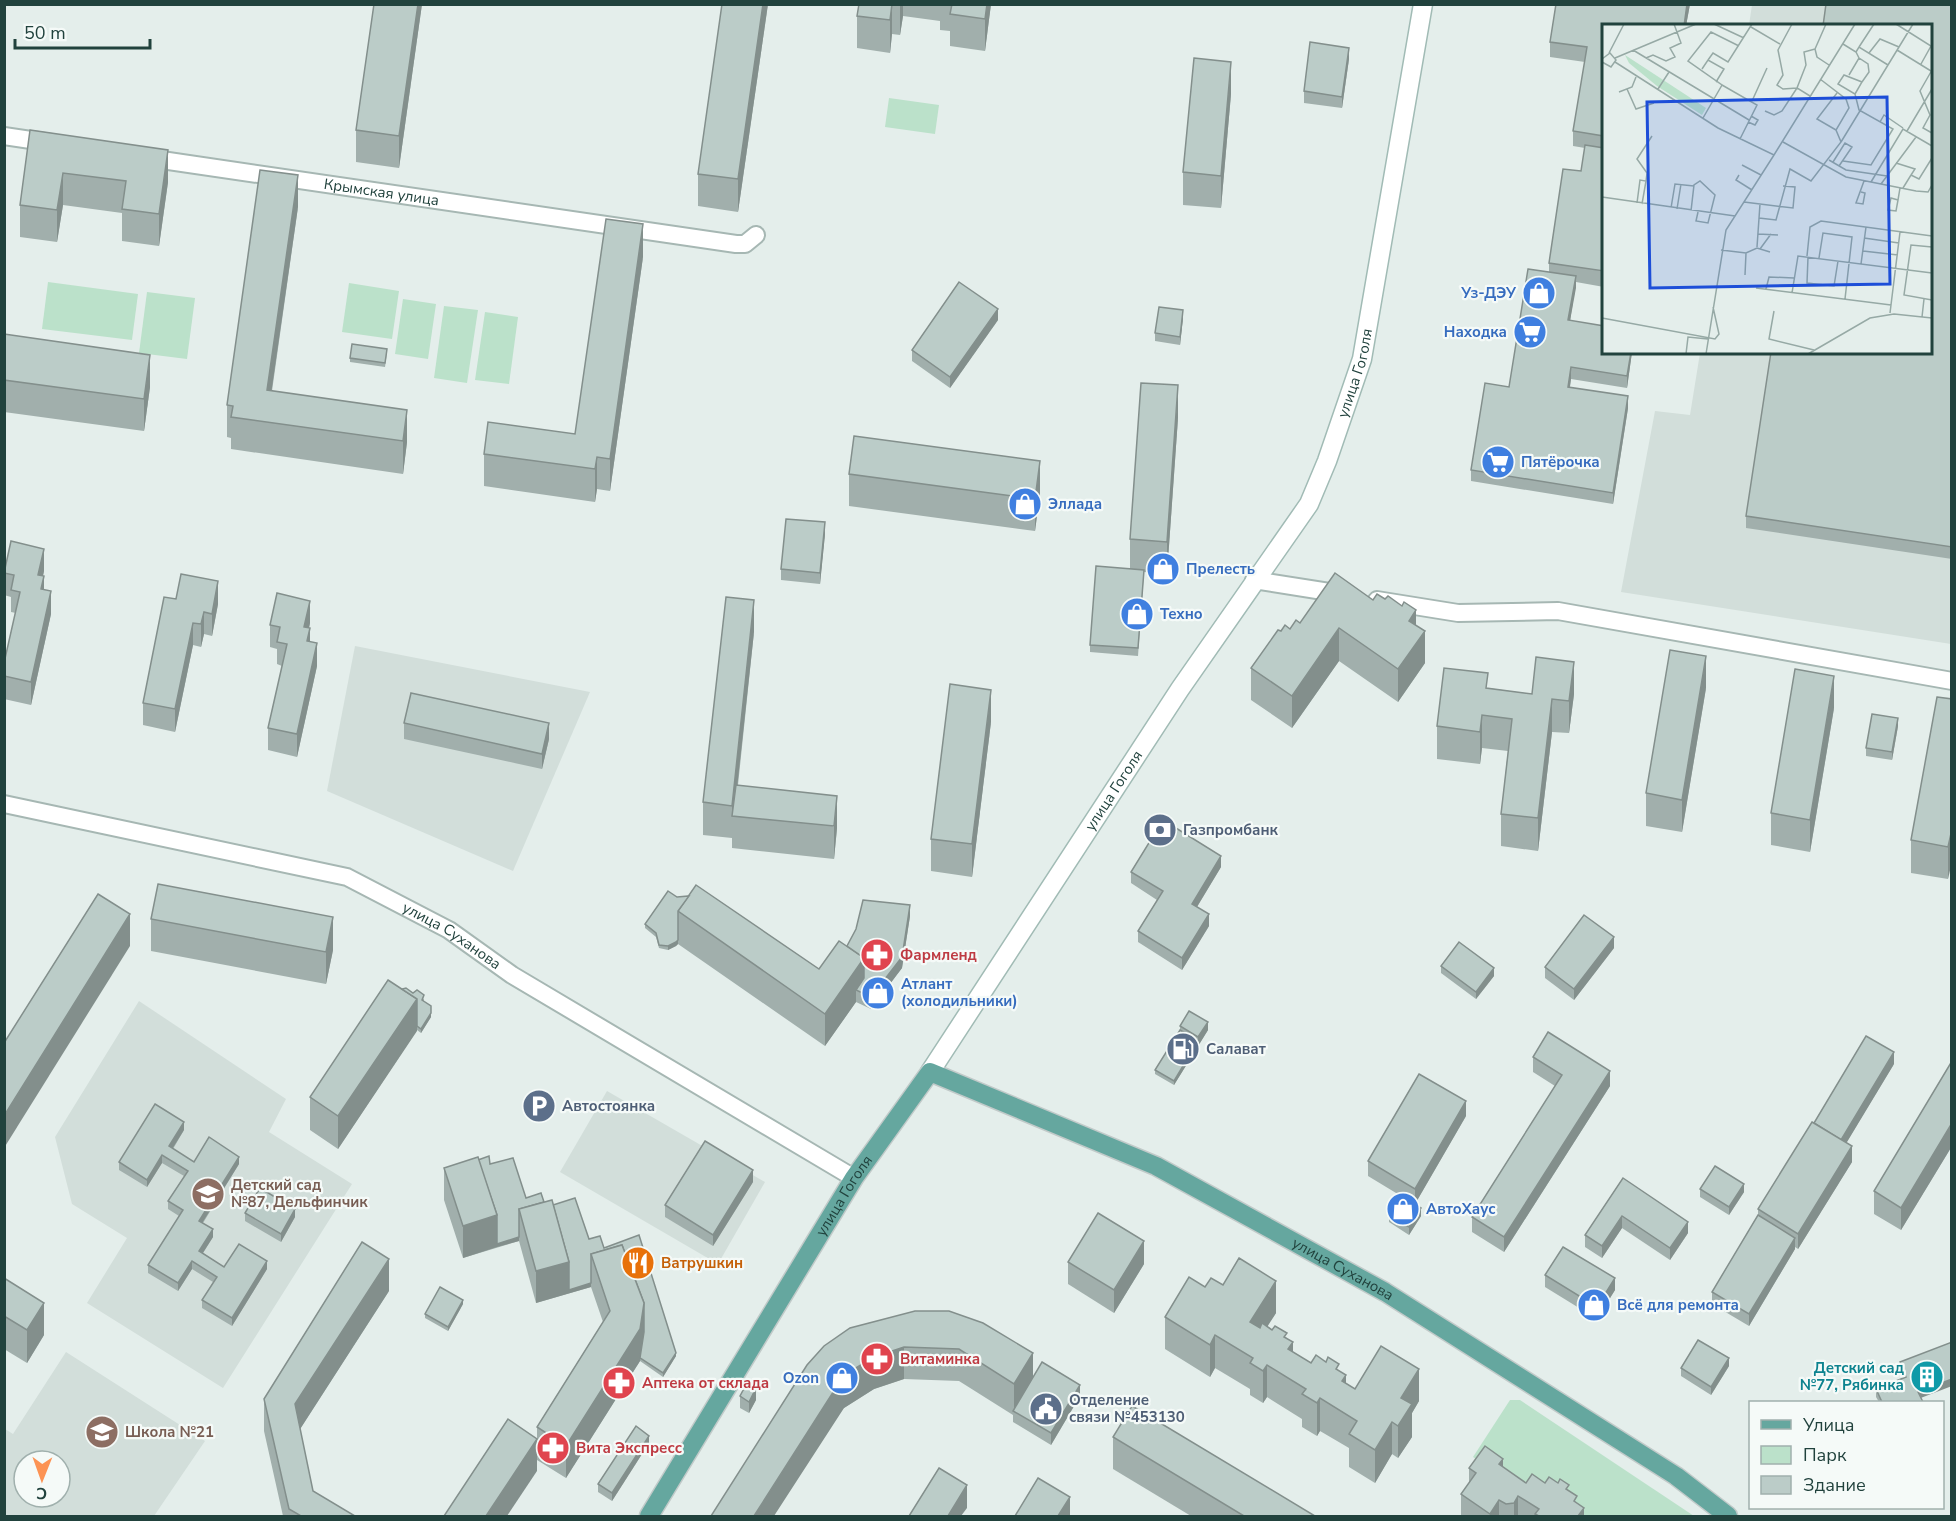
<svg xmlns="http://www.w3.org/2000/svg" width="1956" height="1521" font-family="'Nunito Sans',sans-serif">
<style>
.built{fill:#d2deda;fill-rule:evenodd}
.green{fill:#bbe1ca}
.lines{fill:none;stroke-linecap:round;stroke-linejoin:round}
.street-casing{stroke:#a6b7b3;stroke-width:20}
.secondary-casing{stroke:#a1bbb5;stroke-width:21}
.primary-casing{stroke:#c1cac9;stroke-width:21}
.street{stroke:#fff;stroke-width:16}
.secondary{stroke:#fff;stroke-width:18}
.primary{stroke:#65a79f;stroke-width:18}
.wall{fill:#a1afac}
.shaded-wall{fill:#838f8c}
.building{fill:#bbccc8;stroke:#838f8c;stroke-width:1.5}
.labels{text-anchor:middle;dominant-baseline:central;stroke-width:4.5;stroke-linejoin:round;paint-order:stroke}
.street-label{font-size:15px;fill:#21423d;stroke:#f5faf8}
.shop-label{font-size:15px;font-weight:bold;fill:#366cbe;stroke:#f5faf8;text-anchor:start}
.service-label{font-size:15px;font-weight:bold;fill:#4e5e75;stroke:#f5faf8;text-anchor:start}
.health-label{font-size:15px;font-weight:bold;fill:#be3a42;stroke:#f5faf8;text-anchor:start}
.education-label{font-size:15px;font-weight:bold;fill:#785e54;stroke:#f5faf8;text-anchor:start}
.food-label{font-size:15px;font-weight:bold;fill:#c56008;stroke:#f5faf8;text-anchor:start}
.culture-label{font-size:15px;font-weight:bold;fill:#0d838f;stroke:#f5faf8;text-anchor:end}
.inset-road{fill:none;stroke:#96a9a5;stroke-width:1.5}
.view{fill:#1d4ed8;fill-opacity:0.15;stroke:#1d4ed8;stroke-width:3}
.inset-edge{fill:none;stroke:#21423d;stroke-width:3}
</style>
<rect width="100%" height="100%" fill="#e4eeeb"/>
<!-- built -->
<g class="built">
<path d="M 1752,5 L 1951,5 L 1951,644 L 1621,592 L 1655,411 L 1690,415 L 1700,353 L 1930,352 L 1930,26 L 1749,25 Z"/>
<path d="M 355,646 L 590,692 L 513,871 L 327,791 Z"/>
<path d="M 139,1001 L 286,1099 L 269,1132 L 352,1184 L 223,1388 L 87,1303 L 127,1238 L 72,1204 L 55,1137 Z"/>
<path d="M 607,1091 L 765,1182 L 718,1264 L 560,1172 Z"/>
<path d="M 66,1352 L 205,1441 L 154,1516 L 5,1516 L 5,1429 L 13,1434 ZM 24,1461 L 60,1461 L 60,1497 L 24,1497 Z"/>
</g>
<!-- green -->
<g class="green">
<path d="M 889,98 L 939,105 L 935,134 L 885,127 Z"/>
<path d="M 48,282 L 138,294 L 132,340 L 42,329 Z"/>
<path d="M 349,283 L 399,291 L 392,339 L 342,332 Z"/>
<path d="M 147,292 L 195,298 L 187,359 L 139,353 Z"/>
<path d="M 403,299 L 436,304 L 428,359 L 395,354 Z"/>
<path d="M 444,306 L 478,310 L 467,383 L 434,378 Z"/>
<path d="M 485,312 L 518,317 L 509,384 L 475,380 Z"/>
<path d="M 1510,1400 L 1520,1400 L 1694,1516 L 1560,1516 L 1473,1457 Z"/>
</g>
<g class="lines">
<defs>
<g id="street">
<path d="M 4,136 L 51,143"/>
<path id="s1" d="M 148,158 L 736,244 L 745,244 L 756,235"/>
<path d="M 1254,580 L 1342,594"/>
<path d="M 1377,600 L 1458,613 L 1558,611 L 1952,681"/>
<path id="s2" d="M 4,804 L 347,877 L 449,930 L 512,975 L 854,1178"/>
</g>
<g id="secondary">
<path id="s3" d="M 930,1072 L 1180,689 L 1309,504 L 1327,461 L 1362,359 L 1423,4"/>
</g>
<g id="primary">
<path id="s4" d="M 649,1516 L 854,1178 L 930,1072 L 1156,1166 L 1385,1292 L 1676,1476 L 1728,1516"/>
</g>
</defs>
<!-- street casing -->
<use href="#street" class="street-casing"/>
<!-- secondary casing -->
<use href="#secondary" class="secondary-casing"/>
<!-- primary casing -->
<use href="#primary" class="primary-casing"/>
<!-- street -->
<use href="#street" class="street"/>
<!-- secondary -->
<use href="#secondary" class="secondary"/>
<!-- primary -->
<use href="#primary" class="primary"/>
</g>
<!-- wall -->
<g class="wall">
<path d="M 374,4 L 422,4 L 399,168 L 356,162 L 356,130 Z"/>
<path d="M 768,4 L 738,212 L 698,206 L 698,174 Z"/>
<path d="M 859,4 L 991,4 L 985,51 L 950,46 L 950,31 L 940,30 L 940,21 L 903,16 L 900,35 L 892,34 L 890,53 L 857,48 L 857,16 Z"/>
<path d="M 1556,4 L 1690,4 L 1686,26 L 1604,26 L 1604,287 L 1576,282 L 1570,321 L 1604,352 L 1632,352 L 1627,388 L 1571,379 L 1570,387 L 1628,408 L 1613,504 L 1471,481 L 1471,470 L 1509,387 L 1549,272 L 1549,263 L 1581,171 L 1585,148 L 1573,146 L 1573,131 L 1585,62 L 1550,57 L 1550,42 Z"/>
<path d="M 1952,4 L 1952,559 L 1746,528 L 1746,516 L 1930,352 Z"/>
<path d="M 1349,59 L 1342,108 L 1304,103 L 1304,91 Z"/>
<path d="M 1231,94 L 1221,208 L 1183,205 L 1183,172 Z"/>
<path d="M 30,130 L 168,182 L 159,246 L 122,241 L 122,213 L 63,205 L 57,242 L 20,237 L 20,205 Z"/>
<path d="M 298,207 L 272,391 L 407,442 L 403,474 L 231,449 L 231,438 L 227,437 L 227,405 Z"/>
<path d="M 643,257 L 610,491 L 597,489 L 595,502 L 484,486 L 484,454 L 575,434 Z"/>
<path d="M 1183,318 L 1180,345 L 1155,341 L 1155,333 Z"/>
<path d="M 998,320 L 950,388 L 912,361 L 912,350 Z"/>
<path d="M 4,334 L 150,387 L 144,431 L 4,412 Z"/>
<path d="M 387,353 L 385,367 L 350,362 L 350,358 Z"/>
<path d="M 1178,418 L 1167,574 L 1144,572 L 1138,656 L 1090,652 L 1090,645 L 1130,569 L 1130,539 Z"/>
<path d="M 849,474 L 1040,493 L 1035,531 L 849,506 Z"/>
<path d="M 825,534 L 820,584 L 781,580 L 781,569 Z"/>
<path d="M 4,570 L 44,571 L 43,576 L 44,589 L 51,614 L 31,705 L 4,699 L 4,663 L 16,613 L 11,612 L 11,597 L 4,595 Z"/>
<path d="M 176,599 L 218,604 L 212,636 L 204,634 L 201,647 L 193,645 L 175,732 L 143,725 L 143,703 Z"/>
<path d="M 1373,600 L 1416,625 L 1425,663 L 1398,702 L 1339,661 L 1292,728 L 1251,700 L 1251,668 L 1281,631 L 1290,629 L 1300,623 Z"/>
<path d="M 310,623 L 309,628 L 310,642 L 317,666 L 297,757 L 268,750 L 268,728 L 282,666 L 277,664 L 277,649 L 270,647 L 270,625 Z"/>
<path d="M 754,632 L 738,785 L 837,828 L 834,859 L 732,848 L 732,835 L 732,838 L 703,835 L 703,802 Z"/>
<path d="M 1488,688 L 1532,694 L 1574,694 L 1569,733 L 1552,732 L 1538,851 L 1501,846 L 1501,814 L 1508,751 L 1482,748 L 1480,764 L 1437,759 L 1437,726 Z"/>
<path d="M 1706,688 L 1682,832 L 1646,826 L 1646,793 Z"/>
<path d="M 1952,699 L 1948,879 L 1911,873 L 1911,840 Z"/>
<path d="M 1834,708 L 1810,852 L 1771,845 L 1771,813 Z"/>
<path d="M 991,722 L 972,877 L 931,871 L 931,839 Z"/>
<path d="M 404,723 L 549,739 L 542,769 L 404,739 Z"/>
<path d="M 1898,726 L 1892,760 L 1866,756 L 1866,748 Z"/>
<path d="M 1221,867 L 1197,907 L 1209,926 L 1182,970 L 1138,942 L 1138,931 L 1157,900 L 1131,883 L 1131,872 Z"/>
<path d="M 677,897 L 819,969 L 847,946 L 910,916 L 902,968 L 871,1009 L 856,1002 L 825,1046 L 678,944 L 676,946 L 668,950 L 659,948 L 656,937 L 645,928 L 645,924 Z"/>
<path d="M 151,919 L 333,950 L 326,984 L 151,951 Z"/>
<path d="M 1614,948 L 1574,1000 L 1545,978 L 1545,967 Z"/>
<path d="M 1441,966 L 1494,976 L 1476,999 L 1441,973 Z"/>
<path d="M 402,989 L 413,993 L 424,999 L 424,1001 L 431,1017 L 421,1033 L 417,1030 L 338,1149 L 310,1130 L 310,1097 Z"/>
<path d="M 1180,1026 L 1208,1030 L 1174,1085 L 1155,1074 L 1155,1070 L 1180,1030 Z"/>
<path d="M 1533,1057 L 1610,1086 L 1504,1252 L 1472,1232 L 1472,1217 L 1555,1086 L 1533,1072 Z"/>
<path d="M 1952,1061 L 1952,1146 L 1901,1230 L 1874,1214 L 1874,1191 Z"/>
<path d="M 1894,1064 L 1846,1143 L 1852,1162 L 1798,1249 L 1795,1247 L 1795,1249 L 1749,1326 L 1712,1304 L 1712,1292 L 1758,1215 L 1758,1209 L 1814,1123 Z"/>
<path d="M 1466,1116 L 1415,1204 L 1421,1216 L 1409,1235 L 1389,1222 L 1389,1215 L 1401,1196 L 1368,1176 L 1368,1161 Z"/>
<path d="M 184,1130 L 173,1149 L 194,1162 L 239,1164 L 203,1223 L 213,1237 L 203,1253 L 224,1267 L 267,1269 L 232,1326 L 202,1308 L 202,1300 L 213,1282 L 192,1269 L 178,1291 L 148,1273 L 148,1265 L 179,1216 L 168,1209 L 168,1201 L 184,1176 L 162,1163 L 147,1187 L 119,1170 L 119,1162 Z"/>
<path d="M 478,1160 L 490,1164 L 526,1198 L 553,1205 L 589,1239 L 604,1248 L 676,1356 L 663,1377 L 640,1361 L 566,1478 L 537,1460 L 537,1471 L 537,1427 L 603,1322 L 591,1287 L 536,1303 L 519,1241 L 463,1258 L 444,1200 L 444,1168 Z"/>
<path d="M 1623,1178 L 1688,1233 L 1670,1260 L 1622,1228 L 1602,1258 L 1585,1247 L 1585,1235 Z"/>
<path d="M 753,1182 L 713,1246 L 665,1217 L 665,1205 Z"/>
<path d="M 1700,1189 L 1744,1192 L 1729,1215 L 1700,1197 Z"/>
<path d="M 245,1213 L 295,1217 L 281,1242 L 245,1221 Z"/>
<path d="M 1068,1262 L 1144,1264 L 1114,1313 L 1068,1284 Z"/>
<path d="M 1545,1275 L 1615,1290 L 1597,1319 L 1545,1287 Z"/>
<path d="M 4,1278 L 44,1335 L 27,1363 L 4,1349 Z"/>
<path d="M 1223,1285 L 1276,1313 L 1267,1326 L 1287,1338 L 1293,1352 L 1311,1363 L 1339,1371 L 1346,1383 L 1355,1389 L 1419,1401 L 1412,1413 L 1412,1437 L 1398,1458 L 1392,1454 L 1375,1483 L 1349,1467 L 1349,1448 L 1320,1431 L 1317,1436 L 1302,1427 L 1302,1419 L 1267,1397 L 1263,1403 L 1250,1395 L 1250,1389 L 1215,1368 L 1210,1377 L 1165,1349 L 1165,1317 Z"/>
<path d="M 389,1291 L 300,1429 L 313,1491 L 355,1516 L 283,1516 L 264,1431 L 264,1399 Z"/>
<path d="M 463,1304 L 448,1331 L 425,1318 L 425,1314 Z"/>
<path d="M 915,1311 L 1033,1377 L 1080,1396 L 1051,1445 L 1013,1422 L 1013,1415 L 959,1381 L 904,1379 L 874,1389 L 844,1408 L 711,1516 Z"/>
<path d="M 1900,1362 L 1923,1402 L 1879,1402 L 1876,1397 L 1876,1389 L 1904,1378 L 1900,1370 Z"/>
<path d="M 1729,1366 L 1711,1395 L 1681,1376 L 1681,1368 Z"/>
<path d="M 740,1396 L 756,1400 L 749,1413 L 740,1408 Z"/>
<path d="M 1113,1437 L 1315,1516 L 1191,1516 L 1113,1469 Z"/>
<path d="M 649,1443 L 612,1501 L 598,1492 L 598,1484 Z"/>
<path d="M 1503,1467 L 1526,1483 L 1545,1483 L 1569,1491 L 1584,1516 L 1461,1516 L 1461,1494 L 1469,1483 L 1469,1468 Z"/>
</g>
<!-- shaded-wall -->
<g class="shaded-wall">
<path d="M 418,4 L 422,4 L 399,168 L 399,136 Z"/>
<path d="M 763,4 L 768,4 L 738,212 L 738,179 Z"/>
<path d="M 892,4 L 892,34 L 890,53 L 890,20 Z"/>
<path d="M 900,4 L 903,4 L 903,16 L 900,35 Z"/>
<path d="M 987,4 L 991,4 L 985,51 L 985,19 Z"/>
<path d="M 1687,4 L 1690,4 L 1686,26 L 1684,26 Z"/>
<path d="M 1349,48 L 1349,59 L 1342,108 L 1342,97 Z"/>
<path d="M 1231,62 L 1231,94 L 1221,208 L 1221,176 Z"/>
<path d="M 168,150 L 168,182 L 159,246 L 159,214 Z"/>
<path d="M 63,173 L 63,205 L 57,242 L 57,210 Z"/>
<path d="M 298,175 L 298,207 L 267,422 L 267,390 Z"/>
<path d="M 643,224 L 643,257 L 610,491 L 610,459 Z"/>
<path d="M 1576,276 L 1576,288 L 1568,332 L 1568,320 Z"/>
<path d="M 998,309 L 998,320 L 950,388 L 950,377 Z"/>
<path d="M 1183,310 L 1183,318 L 1180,345 L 1180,337 Z"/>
<path d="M 1631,352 L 1632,352 L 1627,388 L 1627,376 Z"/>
<path d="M 150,355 L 150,387 L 144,431 L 144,399 Z"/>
<path d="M 1571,367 L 1571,379 L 1568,398 L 1568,387 Z"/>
<path d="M 1178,385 L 1178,418 L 1167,574 L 1167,542 Z"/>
<path d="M 1628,396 L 1628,408 L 1613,504 L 1613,493 Z"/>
<path d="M 407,410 L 407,442 L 403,474 L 403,441 Z"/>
<path d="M 597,457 L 597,489 L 595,502 L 595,469 Z"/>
<path d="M 1040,461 L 1040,493 L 1035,531 L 1035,499 Z"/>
<path d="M 825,522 L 825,534 L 820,584 L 820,573 Z"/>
<path d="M 44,549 L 44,571 L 38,597 L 38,575 Z"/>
<path d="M 44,576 L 44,599 L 41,589 Z"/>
<path d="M 218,581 L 218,604 L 212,636 L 212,614 Z"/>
<path d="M 51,591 L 51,614 L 31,705 L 31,682 Z"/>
<path d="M 754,600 L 754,632 L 734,816 L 732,816 L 732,838 L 732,806 Z"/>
<path d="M 310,601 L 310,623 L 304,650 L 304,627 Z"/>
<path d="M 1416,610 L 1416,643 L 1409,621 Z"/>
<path d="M 204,612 L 204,634 L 201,647 L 201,624 Z"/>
<path d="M 193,623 L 193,645 L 175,732 L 175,709 Z"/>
<path d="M 310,628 L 310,651 L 307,641 Z"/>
<path d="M 1339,628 L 1339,661 L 1292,728 L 1292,696 Z"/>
<path d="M 1425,631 L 1425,663 L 1398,702 L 1398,669 Z"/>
<path d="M 317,643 L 317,666 L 297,757 L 297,734 Z"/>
<path d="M 1706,656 L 1706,688 L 1682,832 L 1682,800 Z"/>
<path d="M 1574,662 L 1574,694 L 1569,733 L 1569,701 Z"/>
<path d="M 1834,676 L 1834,708 L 1810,852 L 1810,820 Z"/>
<path d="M 991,690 L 991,722 L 972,877 L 972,844 Z"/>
<path d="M 1552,699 L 1552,732 L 1538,851 L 1538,818 Z"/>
<path d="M 1482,715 L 1482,748 L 1480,764 L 1480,732 Z"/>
<path d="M 1898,718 L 1898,726 L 1892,760 L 1892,752 Z"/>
<path d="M 549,723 L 549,739 L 542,769 L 542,754 Z"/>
<path d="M 837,796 L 837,828 L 834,859 L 834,826 Z"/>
<path d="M 1952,829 L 1952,862 L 1948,879 L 1948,847 Z"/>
<path d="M 1221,856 L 1221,867 L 1192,915 L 1192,904 Z"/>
<path d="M 910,905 L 910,916 L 902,968 L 871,1009 L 871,997 Z"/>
<path d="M 130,914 L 130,946 L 4,1148 L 4,1116 Z"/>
<path d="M 1209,914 L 1209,926 L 1182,970 L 1182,958 Z"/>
<path d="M 333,917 L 333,950 L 326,984 L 326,952 Z"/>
<path d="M 1614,937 L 1614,948 L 1574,1000 L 1574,989 Z"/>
<path d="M 678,940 L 678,944 L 676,946 L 668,950 L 668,946 Z"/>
<path d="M 864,958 L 864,990 L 856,990 L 856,1002 L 825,1046 L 825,1014 Z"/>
<path d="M 1494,968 L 1494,976 L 1476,999 L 1476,992 Z"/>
<path d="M 417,999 L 417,1031 L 338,1149 L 338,1116 Z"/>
<path d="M 431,1013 L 431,1017 L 421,1033 L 421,1029 Z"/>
<path d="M 1208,1022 L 1208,1030 L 1174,1085 L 1174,1081 L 1198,1041 L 1198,1037 Z"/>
<path d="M 1894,1052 L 1894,1064 L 1841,1152 L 1841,1140 Z"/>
<path d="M 1610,1071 L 1610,1086 L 1504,1252 L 1504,1237 Z"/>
<path d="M 1466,1101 L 1466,1116 L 1415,1204 L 1415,1189 Z"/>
<path d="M 184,1122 L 184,1130 L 169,1154 L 169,1146 Z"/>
<path d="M 1952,1123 L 1952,1146 L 1901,1230 L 1901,1208 Z"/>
<path d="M 1852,1146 L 1852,1162 L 1798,1249 L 1798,1234 Z"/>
<path d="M 162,1155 L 162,1163 L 147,1187 L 147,1180 Z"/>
<path d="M 239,1157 L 239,1164 L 199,1228 L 199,1221 Z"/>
<path d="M 753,1170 L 753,1182 L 713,1246 L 713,1235 Z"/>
<path d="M 1744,1184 L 1744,1192 L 1729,1215 L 1729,1207 Z"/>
<path d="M 1421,1208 L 1421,1216 L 1409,1235 L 1409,1227 Z"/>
<path d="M 295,1209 L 295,1217 L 281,1242 L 281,1234 Z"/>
<path d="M 497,1215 L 497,1247 L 463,1258 L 463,1226 Z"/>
<path d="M 1622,1216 L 1622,1228 L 1602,1258 L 1602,1246 Z"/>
<path d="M 1688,1222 L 1688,1233 L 1670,1260 L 1670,1248 Z"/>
<path d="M 213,1229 L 213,1237 L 199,1259 L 199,1251 Z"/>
<path d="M 519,1237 L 519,1241 L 497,1247 L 497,1244 Z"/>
<path d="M 1795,1238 L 1795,1249 L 1749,1326 L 1749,1314 Z"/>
<path d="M 1144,1241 L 1144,1264 L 1114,1313 L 1114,1290 Z"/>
<path d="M 389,1259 L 389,1291 L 295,1437 L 295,1404 Z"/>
<path d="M 192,1261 L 192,1269 L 178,1291 L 178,1283 Z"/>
<path d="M 267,1261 L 267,1269 L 232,1326 L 232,1318 Z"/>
<path d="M 569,1262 L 591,1283 L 591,1287 L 536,1303 L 536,1271 Z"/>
<path d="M 1615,1278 L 1615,1290 L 1597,1319 L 1597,1307 Z"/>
<path d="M 1276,1281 L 1276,1313 L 1250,1354 L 1250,1322 Z"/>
<path d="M 463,1300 L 463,1304 L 448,1331 L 448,1327 Z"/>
<path d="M 44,1303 L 44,1335 L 27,1363 L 27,1330 Z"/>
<path d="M 644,1303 L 644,1336 L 640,1361 L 566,1478 L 566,1446 Z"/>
<path d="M 1215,1335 L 1215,1368 L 1210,1377 L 1210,1345 Z"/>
<path d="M 1293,1342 L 1293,1374 L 1288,1349 Z"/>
<path d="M 904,1347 L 904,1379 L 874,1389 L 844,1408 L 774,1516 L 754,1516 L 844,1375 L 874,1357 Z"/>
<path d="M 676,1353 L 676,1356 L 663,1377 L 663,1373 Z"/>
<path d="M 1033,1353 L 1033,1385 L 1014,1412 L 1014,1384 Z"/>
<path d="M 1729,1358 L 1729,1366 L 1711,1395 L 1711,1387 Z"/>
<path d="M 1267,1365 L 1267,1397 L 1263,1403 L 1263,1371 Z"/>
<path d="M 1419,1369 L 1419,1401 L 1412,1413 L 1412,1437 L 1398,1458 L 1398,1426 L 1401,1398 Z"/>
<path d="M 1346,1375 L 1346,1407 L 1342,1413 L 1342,1381 Z"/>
<path d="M 1952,1379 L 1952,1386 L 1918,1399 L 1918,1392 Z"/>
<path d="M 1080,1385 L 1080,1396 L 1051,1445 L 1051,1433 Z"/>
<path d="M 756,1388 L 756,1400 L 749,1413 L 749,1402 Z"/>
<path d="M 1320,1398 L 1320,1431 L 1317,1436 L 1317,1403 Z"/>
<path d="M 1392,1422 L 1392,1454 L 1375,1483 L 1375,1450 Z"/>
<path d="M 649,1436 L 649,1443 L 612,1501 L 612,1493 Z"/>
<path d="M 537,1439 L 537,1471 L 507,1516 L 486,1516 Z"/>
<path d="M 1503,1459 L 1503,1491 L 1499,1464 Z"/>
<path d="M 967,1485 L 967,1508 L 961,1516 L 948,1516 Z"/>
<path d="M 1518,1496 L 1518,1516 L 1514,1516 L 1514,1503 Z"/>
<path d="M 1070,1497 L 1070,1516 L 1058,1516 Z"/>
<path d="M 1499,1500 L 1499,1516 L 1490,1516 L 1490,1514 Z"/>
<path d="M 1584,1508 L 1584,1516 L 1578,1516 Z"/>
</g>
<!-- building -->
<g class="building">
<path d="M 374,4 L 418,4 L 399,136 L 356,130 Z"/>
<path d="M 722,4 L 763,4 L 738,179 L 698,174 Z"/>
<path d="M 859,4 L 892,4 L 890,20 L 857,16 Z"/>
<path d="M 952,4 L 987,4 L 985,19 L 950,14 Z"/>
<path d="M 1556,4 L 1687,4 L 1684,26 L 1604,26 L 1604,136 L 1573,131 L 1587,47 L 1550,42 Z"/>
<path d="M 1826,4 L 1952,4 L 1952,547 L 1746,516 L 1771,352 L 1930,352 L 1930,26 L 1823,26 Z"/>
<path d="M 1310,42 L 1349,48 L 1342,97 L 1304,91 Z"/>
<path d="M 1194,58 L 1231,62 L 1221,176 L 1183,172 Z"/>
<path d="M 30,130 L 168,150 L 159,214 L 122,209 L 126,181 L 63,173 L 57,210 L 20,205 Z"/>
<path d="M 1585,145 L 1604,148 L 1604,175 L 1602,182 L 1604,182 L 1604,271 L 1549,263 L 1563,169 L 1581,171 Z"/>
<path d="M 260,170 L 298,175 L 267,390 L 407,410 L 403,441 L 231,417 L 233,406 L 227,405 Z"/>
<path d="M 606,219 L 643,224 L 610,459 L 597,457 L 595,469 L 484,454 L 488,422 L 575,434 Z"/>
<path d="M 1528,269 L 1576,276 L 1568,320 L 1604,326 L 1604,352 L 1631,352 L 1627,376 L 1571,367 L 1568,387 L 1628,396 L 1613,493 L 1471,470 L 1485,383 L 1509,387 Z"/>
<path d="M 959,282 L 998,309 L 950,377 L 912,350 Z"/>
<path d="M 1159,307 L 1183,310 L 1180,337 L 1155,333 Z"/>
<path d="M 4,334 L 150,355 L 144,399 L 4,380 Z"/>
<path d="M 352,344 L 387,349 L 385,363 L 350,358 Z"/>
<path d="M 1141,383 L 1178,385 L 1167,542 L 1130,539 Z"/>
<path d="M 854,436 L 1040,461 L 1035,499 L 849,474 Z"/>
<path d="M 786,519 L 825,522 L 820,573 L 781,569 Z"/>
<path d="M 11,541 L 44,549 L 38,575 L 44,576 L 41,589 L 51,591 L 31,682 L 4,676 L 4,663 L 20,592 L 11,590 L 14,575 L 4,573 Z"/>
<path d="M 1096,566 L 1144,570 L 1138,648 L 1090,645 Z"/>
<path d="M 1335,573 L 1373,600 L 1377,594 L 1385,599 L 1388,596 L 1402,606 L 1404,602 L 1416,610 L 1409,621 L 1425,631 L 1398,669 L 1339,628 L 1292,696 L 1251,668 L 1278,630 L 1281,631 L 1285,625 L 1290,629 L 1296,620 L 1300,623 Z"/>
<path d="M 181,574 L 218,581 L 212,614 L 204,612 L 201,624 L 193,623 L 175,709 L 143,703 L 164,597 L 176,599 Z"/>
<path d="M 277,593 L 310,601 L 304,627 L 310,628 L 307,641 L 317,643 L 297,734 L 268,728 L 287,644 L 277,642 L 280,627 L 270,625 Z"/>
<path d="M 726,597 L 754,600 L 732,806 L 703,802 Z"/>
<path d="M 1670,650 L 1706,656 L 1682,800 L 1646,793 Z"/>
<path d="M 1536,657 L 1574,662 L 1569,701 L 1552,699 L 1538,818 L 1501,814 L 1512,719 L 1482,715 L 1480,732 L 1437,726 L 1444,668 L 1488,673 L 1486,688 L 1532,694 Z"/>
<path d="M 1795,669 L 1834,676 L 1810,820 L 1771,813 Z"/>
<path d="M 950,684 L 991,690 L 972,844 L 931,839 Z"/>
<path d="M 411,693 L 549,723 L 542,754 L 404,723 Z"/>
<path d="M 1937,697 L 1952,699 L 1952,829 L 1948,847 L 1911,840 Z"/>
<path d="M 1872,714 L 1898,718 L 1892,752 L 1866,748 Z"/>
<path d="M 736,785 L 837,796 L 834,826 L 732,816 Z"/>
<path d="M 1163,820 L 1221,856 L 1192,904 L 1209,914 L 1182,958 L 1138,931 L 1163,891 L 1131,872 Z"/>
<path d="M 158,884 L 333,917 L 326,952 L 151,919 Z"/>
<path d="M 696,885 L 819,969 L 839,941 L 864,958 L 825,1014 L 678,911 Z"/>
<path d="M 668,891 L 677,897 L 689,896 L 678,911 L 678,940 L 676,942 L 668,946 L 659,945 L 656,933 L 645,924 Z"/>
<path d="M 98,894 L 130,914 L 4,1116 L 4,1043 Z"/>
<path d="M 863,900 L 910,905 L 902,957 L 871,997 L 856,990 L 864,978 L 864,958 L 847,946 L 856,929 Z"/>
<path d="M 1584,915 L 1614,937 L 1574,989 L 1545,967 Z"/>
<path d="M 1459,942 L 1494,968 L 1476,992 L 1441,966 Z"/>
<path d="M 388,980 L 417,999 L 338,1116 L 310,1097 Z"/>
<path d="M 406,988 L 413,993 L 417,990 L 424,995 L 422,1000 L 431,1006 L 431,1013 L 421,1029 L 417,1026 L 417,999 L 402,989 Z"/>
<path d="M 1189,1011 L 1208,1022 L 1198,1037 L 1180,1026 Z"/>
<path d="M 1180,1030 L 1198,1041 L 1174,1081 L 1155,1070 Z"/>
<path d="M 1548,1032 L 1610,1071 L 1504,1237 L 1472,1217 L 1562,1075 L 1533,1057 Z"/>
<path d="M 1866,1036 L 1894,1052 L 1841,1140 L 1814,1123 Z"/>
<path d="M 1952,1061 L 1952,1123 L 1901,1208 L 1874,1191 Z"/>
<path d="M 1419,1074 L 1466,1101 L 1415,1189 L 1368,1161 Z"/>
<path d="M 155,1104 L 184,1122 L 169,1146 L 194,1162 L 209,1137 L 239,1157 L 199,1221 L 213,1229 L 199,1251 L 224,1267 L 239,1244 L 267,1261 L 232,1318 L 202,1300 L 217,1277 L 192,1261 L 178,1283 L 148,1265 L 183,1210 L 168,1201 L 188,1171 L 162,1155 L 147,1180 L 119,1162 Z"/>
<path d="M 1812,1122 L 1852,1146 L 1798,1234 L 1758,1209 Z"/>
<path d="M 705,1141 L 753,1170 L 713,1235 L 665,1205 Z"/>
<path d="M 489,1156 L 490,1164 L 513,1158 L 526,1198 L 541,1193 L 544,1202 L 519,1209 L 519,1237 L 497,1244 L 497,1215 L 478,1160 Z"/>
<path d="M 478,1157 L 497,1215 L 463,1226 L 444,1168 Z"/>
<path d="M 1715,1166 L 1744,1184 L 1729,1207 L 1700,1189 Z"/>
<path d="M 1623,1178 L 1688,1222 L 1670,1248 L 1622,1216 L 1602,1246 L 1585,1235 Z"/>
<path d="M 260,1188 L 295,1209 L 281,1234 L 245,1213 Z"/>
<path d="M 1401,1195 L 1421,1208 L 1409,1227 L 1389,1215 Z"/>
<path d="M 575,1198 L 589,1239 L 600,1236 L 604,1248 L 639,1235 L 676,1353 L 663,1373 L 640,1358 L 644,1332 L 644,1303 L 622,1245 L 591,1254 L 591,1283 L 569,1290 L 569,1262 L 553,1205 Z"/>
<path d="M 552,1200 L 569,1262 L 536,1271 L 519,1209 Z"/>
<path d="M 1098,1213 L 1144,1241 L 1114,1290 L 1068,1262 Z"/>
<path d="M 1758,1215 L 1795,1238 L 1749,1314 L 1712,1292 Z"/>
<path d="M 362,1242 L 389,1259 L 295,1404 L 313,1491 L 355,1516 L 301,1516 L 289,1509 L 264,1399 Z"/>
<path d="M 622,1245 L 644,1303 L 640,1329 L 566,1446 L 537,1427 L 610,1311 L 591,1254 Z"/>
<path d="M 1563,1247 L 1615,1278 L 1597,1307 L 1545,1275 Z"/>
<path d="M 1239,1258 L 1276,1281 L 1250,1322 L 1260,1328 L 1262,1323 L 1272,1330 L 1275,1326 L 1287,1333 L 1284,1337 L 1293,1342 L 1288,1349 L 1311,1363 L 1316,1355 L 1326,1362 L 1328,1357 L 1339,1364 L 1336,1369 L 1346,1375 L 1342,1381 L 1355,1389 L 1381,1346 L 1419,1369 L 1401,1398 L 1412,1404 L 1398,1426 L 1392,1422 L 1375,1450 L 1349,1434 L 1357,1421 L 1320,1398 L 1317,1403 L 1302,1394 L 1306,1389 L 1267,1365 L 1263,1371 L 1250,1363 L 1253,1358 L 1215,1335 L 1210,1345 L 1165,1317 L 1189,1277 L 1205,1287 L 1211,1278 L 1223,1285 Z"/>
<path d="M 4,1278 L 44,1303 L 27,1330 L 4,1316 Z"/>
<path d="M 440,1287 L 463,1300 L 448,1327 L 425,1314 Z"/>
<path d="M 915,1311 L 949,1311 L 983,1323 L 1033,1353 L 1014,1384 L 959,1349 L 904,1347 L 874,1357 L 844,1375 L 754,1516 L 711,1516 L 807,1365 L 824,1346 L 850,1328 Z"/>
<path d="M 1698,1340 L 1729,1358 L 1711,1387 L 1681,1368 Z"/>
<path d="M 1952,1342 L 1952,1379 L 1918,1392 L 1923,1402 L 1882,1402 L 1876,1389 L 1906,1377 L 1900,1362 Z"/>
<path d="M 1042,1362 L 1080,1385 L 1051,1433 L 1013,1411 Z"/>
<path d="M 747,1383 L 756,1388 L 749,1402 L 740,1396 Z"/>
<path d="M 1132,1406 L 1315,1516 L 1244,1516 L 1113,1437 Z"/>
<path d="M 508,1419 L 537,1439 L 486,1516 L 444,1516 Z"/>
<path d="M 636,1426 L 649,1436 L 612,1493 L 598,1484 Z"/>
<path d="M 1485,1446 L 1503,1459 L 1499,1464 L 1526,1483 L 1532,1474 L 1545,1483 L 1549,1477 L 1558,1483 L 1560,1479 L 1569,1485 L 1566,1489 L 1577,1496 L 1574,1501 L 1584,1508 L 1578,1516 L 1539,1516 L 1535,1514 L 1539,1509 L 1518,1496 L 1514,1503 L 1506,1504 L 1499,1500 L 1490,1514 L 1461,1494 L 1476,1473 L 1469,1468 Z"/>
<path d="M 939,1468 L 967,1485 L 948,1516 L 909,1516 Z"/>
<path d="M 1038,1478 L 1070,1497 L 1058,1516 L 1015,1516 Z"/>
</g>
<!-- icons -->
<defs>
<symbol id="shop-disc" viewBox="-11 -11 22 22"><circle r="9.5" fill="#3f7fe0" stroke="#f5faf8"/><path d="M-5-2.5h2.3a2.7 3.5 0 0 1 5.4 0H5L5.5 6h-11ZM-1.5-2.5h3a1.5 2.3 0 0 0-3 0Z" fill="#fff"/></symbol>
<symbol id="supermarket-disc" viewBox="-11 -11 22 22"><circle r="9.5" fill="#3f7fe0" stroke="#f5faf8"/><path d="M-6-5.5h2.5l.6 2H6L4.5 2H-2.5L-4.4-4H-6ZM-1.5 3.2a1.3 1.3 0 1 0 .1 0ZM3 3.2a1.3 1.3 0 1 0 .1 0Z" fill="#fff"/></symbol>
<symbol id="bank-disc" viewBox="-11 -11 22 22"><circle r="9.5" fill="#5c6f8a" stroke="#f5faf8"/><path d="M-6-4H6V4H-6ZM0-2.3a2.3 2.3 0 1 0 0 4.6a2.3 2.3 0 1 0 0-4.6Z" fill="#fff"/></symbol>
<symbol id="pharmacy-disc" viewBox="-11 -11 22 22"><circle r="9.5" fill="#e0444e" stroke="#f5faf8"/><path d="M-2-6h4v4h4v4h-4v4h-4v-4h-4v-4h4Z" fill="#fff"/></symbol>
<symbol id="fuel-disc" viewBox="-11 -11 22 22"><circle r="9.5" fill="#5c6f8a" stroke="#f5faf8"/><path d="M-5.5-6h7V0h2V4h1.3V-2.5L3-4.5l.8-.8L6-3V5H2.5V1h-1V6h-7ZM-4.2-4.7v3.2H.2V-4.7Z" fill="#fff"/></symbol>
<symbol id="parking-disc" viewBox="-11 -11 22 22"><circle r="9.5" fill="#5c6f8a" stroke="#f5faf8"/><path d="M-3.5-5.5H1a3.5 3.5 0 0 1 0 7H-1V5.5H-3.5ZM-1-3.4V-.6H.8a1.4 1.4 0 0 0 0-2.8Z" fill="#fff"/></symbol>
<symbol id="school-disc" viewBox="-11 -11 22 22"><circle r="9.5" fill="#8d6e63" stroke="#f5faf8"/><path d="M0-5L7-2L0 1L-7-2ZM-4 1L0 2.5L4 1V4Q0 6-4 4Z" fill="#fff"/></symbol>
<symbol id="restaurant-disc" viewBox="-11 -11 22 22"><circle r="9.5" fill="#e8710a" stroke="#f5faf8"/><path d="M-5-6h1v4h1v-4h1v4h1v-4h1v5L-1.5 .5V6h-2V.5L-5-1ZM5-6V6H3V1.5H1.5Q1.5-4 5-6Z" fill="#fff"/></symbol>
<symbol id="building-disc" viewBox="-11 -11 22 22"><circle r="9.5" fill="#0f9aa8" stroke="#f5faf8"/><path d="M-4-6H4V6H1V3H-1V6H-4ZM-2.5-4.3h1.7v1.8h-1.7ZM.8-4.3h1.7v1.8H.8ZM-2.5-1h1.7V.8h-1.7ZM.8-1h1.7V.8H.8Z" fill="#fff"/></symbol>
<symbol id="civic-disc" viewBox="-11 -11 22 22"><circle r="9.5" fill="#5c6f8a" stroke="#f5faf8"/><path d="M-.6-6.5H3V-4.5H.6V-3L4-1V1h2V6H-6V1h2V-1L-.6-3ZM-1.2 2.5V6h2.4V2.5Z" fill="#fff"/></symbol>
</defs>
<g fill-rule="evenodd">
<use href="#shop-disc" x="1520" y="274" width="38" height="38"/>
<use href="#supermarket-disc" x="1511" y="313" width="38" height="38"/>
<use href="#supermarket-disc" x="1479" y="443" width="38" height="38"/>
<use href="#shop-disc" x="1006" y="485" width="38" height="38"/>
<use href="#shop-disc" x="1144" y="550" width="38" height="38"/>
<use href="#shop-disc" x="1118" y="595" width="38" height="38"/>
<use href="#bank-disc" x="1141" y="811" width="38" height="38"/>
<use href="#pharmacy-disc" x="858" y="936" width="38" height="38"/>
<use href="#shop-disc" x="859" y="974" width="38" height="38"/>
<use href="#fuel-disc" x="1164" y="1030" width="38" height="38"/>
<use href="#parking-disc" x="520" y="1087" width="38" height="38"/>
<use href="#school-disc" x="189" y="1175" width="38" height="38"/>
<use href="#shop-disc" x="1384" y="1190" width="38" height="38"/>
<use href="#restaurant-disc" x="619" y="1244" width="38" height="38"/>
<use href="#shop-disc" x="1575" y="1286" width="38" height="38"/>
<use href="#pharmacy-disc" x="858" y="1340" width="38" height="38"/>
<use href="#building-disc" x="1908" y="1358" width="38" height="38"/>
<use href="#shop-disc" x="823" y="1359" width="38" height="38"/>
<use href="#pharmacy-disc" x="600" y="1364" width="38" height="38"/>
<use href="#civic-disc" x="1027" y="1390" width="38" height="38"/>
<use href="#school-disc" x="83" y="1413" width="38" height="38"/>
<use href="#pharmacy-disc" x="534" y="1429" width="38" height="38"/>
</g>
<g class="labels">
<!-- street labels -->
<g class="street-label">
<text stroke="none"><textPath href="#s1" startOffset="236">Крымская улица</textPath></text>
<text stroke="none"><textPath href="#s3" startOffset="822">улица Гоголя</textPath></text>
<text stroke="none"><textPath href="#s3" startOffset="336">улица Гоголя</textPath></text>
<text stroke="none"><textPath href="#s2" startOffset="471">улица Суханова</textPath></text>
<text stroke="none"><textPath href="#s4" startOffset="375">улица Гоголя</textPath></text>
<text stroke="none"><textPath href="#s4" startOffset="984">улица Суханова</textPath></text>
</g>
<!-- shop labels -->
<g class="shop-label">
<text x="1516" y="293" text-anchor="end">Уз-ДЭУ</text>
<text x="1507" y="332" text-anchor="end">Находка</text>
<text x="1521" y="462">Пятёрочка</text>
<text x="1048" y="504">Эллада</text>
<text x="1186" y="569">Прелесть</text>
<text x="1160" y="614">Техно</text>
<text x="901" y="984">Атлант<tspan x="901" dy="17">(холодильники)</tspan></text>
<text x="1426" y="1209">АвтоХаус</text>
<text x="1617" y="1305">Всё для ремонта</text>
<text x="819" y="1378" text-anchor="end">Ozon</text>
</g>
<!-- service labels -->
<g class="service-label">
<text x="1183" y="830">Газпромбанк</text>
<text x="1206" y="1049">Салават</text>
<text x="562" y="1106">Автостоянка</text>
<text x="1069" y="1400">Отделение<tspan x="1069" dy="17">связи №453130</tspan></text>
</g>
<!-- health labels -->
<g class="health-label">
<text x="900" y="955">Фармленд</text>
<text x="900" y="1359">Витаминка</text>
<text x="642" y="1383">Аптека от склада</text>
<text x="576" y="1448">Вита Экспресс</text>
</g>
<!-- education labels -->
<g class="education-label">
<text x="231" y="1185">Детский сад<tspan x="231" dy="17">№87, Дельфинчик</tspan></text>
<text x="125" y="1432">Школа №21</text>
</g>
<!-- food labels -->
<g class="food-label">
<text x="661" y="1263">Ватрушкин</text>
</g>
<!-- culture labels -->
<g class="culture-label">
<text x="1904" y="1368">Детский сад<tspan x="1904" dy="17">№77, Рябинка</tspan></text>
</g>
</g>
<!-- overview -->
<g transform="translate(1602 24)">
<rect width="330" height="330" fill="#e4eeeb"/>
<path d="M 23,31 L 104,84 L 100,91 L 55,62 L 27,39 Z" fill="#bbe1ca"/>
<path class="inset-road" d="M 112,0 L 142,14M 190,0 L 176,26 L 181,51 L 175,61 L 181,65 L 195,64M 224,0 L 213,25 L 215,33 L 227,41M 294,0 L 329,22 L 319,40M 149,3 L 178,20M 241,20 L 254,28 L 257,34M 257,23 L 272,0M 31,26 L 147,96M 295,26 L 329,47M 254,28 L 257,23 L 286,41M 7,29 L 22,0M 267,29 L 278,15 L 297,23M 13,34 L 94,0M 44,34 L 51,31 L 64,37 L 73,33 L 68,24 L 79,19 L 72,0M 0,35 L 8,29 L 14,36 L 9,43 L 0,38M 106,36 L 111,29 L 126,38 L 150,0M 13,38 L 116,104 L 172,131 L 253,0M 100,45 L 106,36 L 122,45 L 114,58M 330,46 L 318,67 L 328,91 L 321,104 L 330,109M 247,51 L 257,34 L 266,40 L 267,48 L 260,58M 120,61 L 155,81 L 138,115M 25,65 L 34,85 L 52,79M 56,65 L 67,48M 17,68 L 30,63 L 34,53M 208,72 L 195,64 L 204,41 L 202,28 L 213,25M 150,77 L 165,44M 163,87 L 172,91 L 180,87 L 195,64M 101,94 L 120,61 L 86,37 L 109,8 L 137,22M 146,98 L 153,101 L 156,96 L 149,92M 278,98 L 282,91 L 301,104M 234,106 L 215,95 L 235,69M 305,107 L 330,65M 181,118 L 244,153 L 314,167 L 326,168 L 330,161M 239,118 L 311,0M 227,136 L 244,146 L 285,152M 241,137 L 269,141 L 291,105 L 257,86 L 253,70 L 236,60 L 242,51 L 260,58 L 253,70M 231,138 L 243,119 L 250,123 L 237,142M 294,139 L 313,145 L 309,151M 140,141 L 159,151M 137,151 L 134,156 L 150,166M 44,157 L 45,149 L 35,135 L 50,112M 269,158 L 301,105 L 330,122M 279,160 L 314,113M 301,164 L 309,151 L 317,155 L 330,134M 259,168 L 263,169 L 261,180 L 254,179 L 262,157M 0,173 L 133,192M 296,176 L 289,174 L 286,186 L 294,187 L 296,176 L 298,164M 142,178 L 191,184 L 193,163 L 181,162M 35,179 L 38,156 L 44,157 L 40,180M 69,184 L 73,160 L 92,162M 75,185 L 79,160M 89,187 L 92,161 L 98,157 L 113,171 L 106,199 L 94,197 L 96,188M 157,194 L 174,196 L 188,145 L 209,157 L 239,118 L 234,106 L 247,84 L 244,75 L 218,55M 156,210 L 176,211M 262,214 L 297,219M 155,223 L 158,180M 330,223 L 309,221 L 302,271 L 330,276M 158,225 L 169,210M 119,226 L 144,229 L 155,224 L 168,228M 261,227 L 296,231M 205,232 L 208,203 L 219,197 L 330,212M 206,233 L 205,259 L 232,262 L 236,237M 217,234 L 221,209 L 250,213 L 243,275M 259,240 L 264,203M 143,251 L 144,229M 154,264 L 289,281M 164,265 L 167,253 L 192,254M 190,269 L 196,232 L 330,249M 172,287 L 167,315 L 212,326M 288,289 L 298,208M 320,293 L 322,275M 0,294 L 113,315 L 117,310 L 111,283M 84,330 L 86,313 L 106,315M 104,330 L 124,206 L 172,131M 206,330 L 268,294 L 292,290 L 330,294"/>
<path class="view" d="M 285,73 L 288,260 L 48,264 L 45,78 Z"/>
<rect width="330" height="330" class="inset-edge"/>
</g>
<!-- border -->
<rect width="1956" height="1521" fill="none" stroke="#21423d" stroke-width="12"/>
<!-- legend -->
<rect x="1749" y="1401" width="195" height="108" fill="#f5faf8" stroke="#a0b0ad" stroke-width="1.5"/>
<rect x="1761" y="1420" width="30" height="9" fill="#65a79f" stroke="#a0b0ad" stroke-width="1.5"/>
<text x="1803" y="1431" font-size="18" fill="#21423d">Улица</text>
<rect x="1761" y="1446" width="30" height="18" fill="#bbe1ca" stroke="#a0b0ad" stroke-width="1.5"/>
<text x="1803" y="1461" font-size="18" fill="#21423d">Парк</text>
<rect x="1761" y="1476" width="30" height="18" fill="#bbccc8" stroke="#a0b0ad" stroke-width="1.5"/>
<text x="1803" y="1491" font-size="18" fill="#21423d">Здание</text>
<!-- north arrow -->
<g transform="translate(42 1479) rotate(181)"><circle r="28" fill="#f5faf8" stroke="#a0b0ad" stroke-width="1.5"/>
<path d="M0-4.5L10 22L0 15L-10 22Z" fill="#fc9354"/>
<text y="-9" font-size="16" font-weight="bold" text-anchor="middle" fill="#21423d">С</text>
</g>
<!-- scale -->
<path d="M15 39v9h135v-9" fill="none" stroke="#21423d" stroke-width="3"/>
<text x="24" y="39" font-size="18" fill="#21423d" stroke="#f5faf8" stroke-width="4.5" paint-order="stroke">50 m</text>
</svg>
